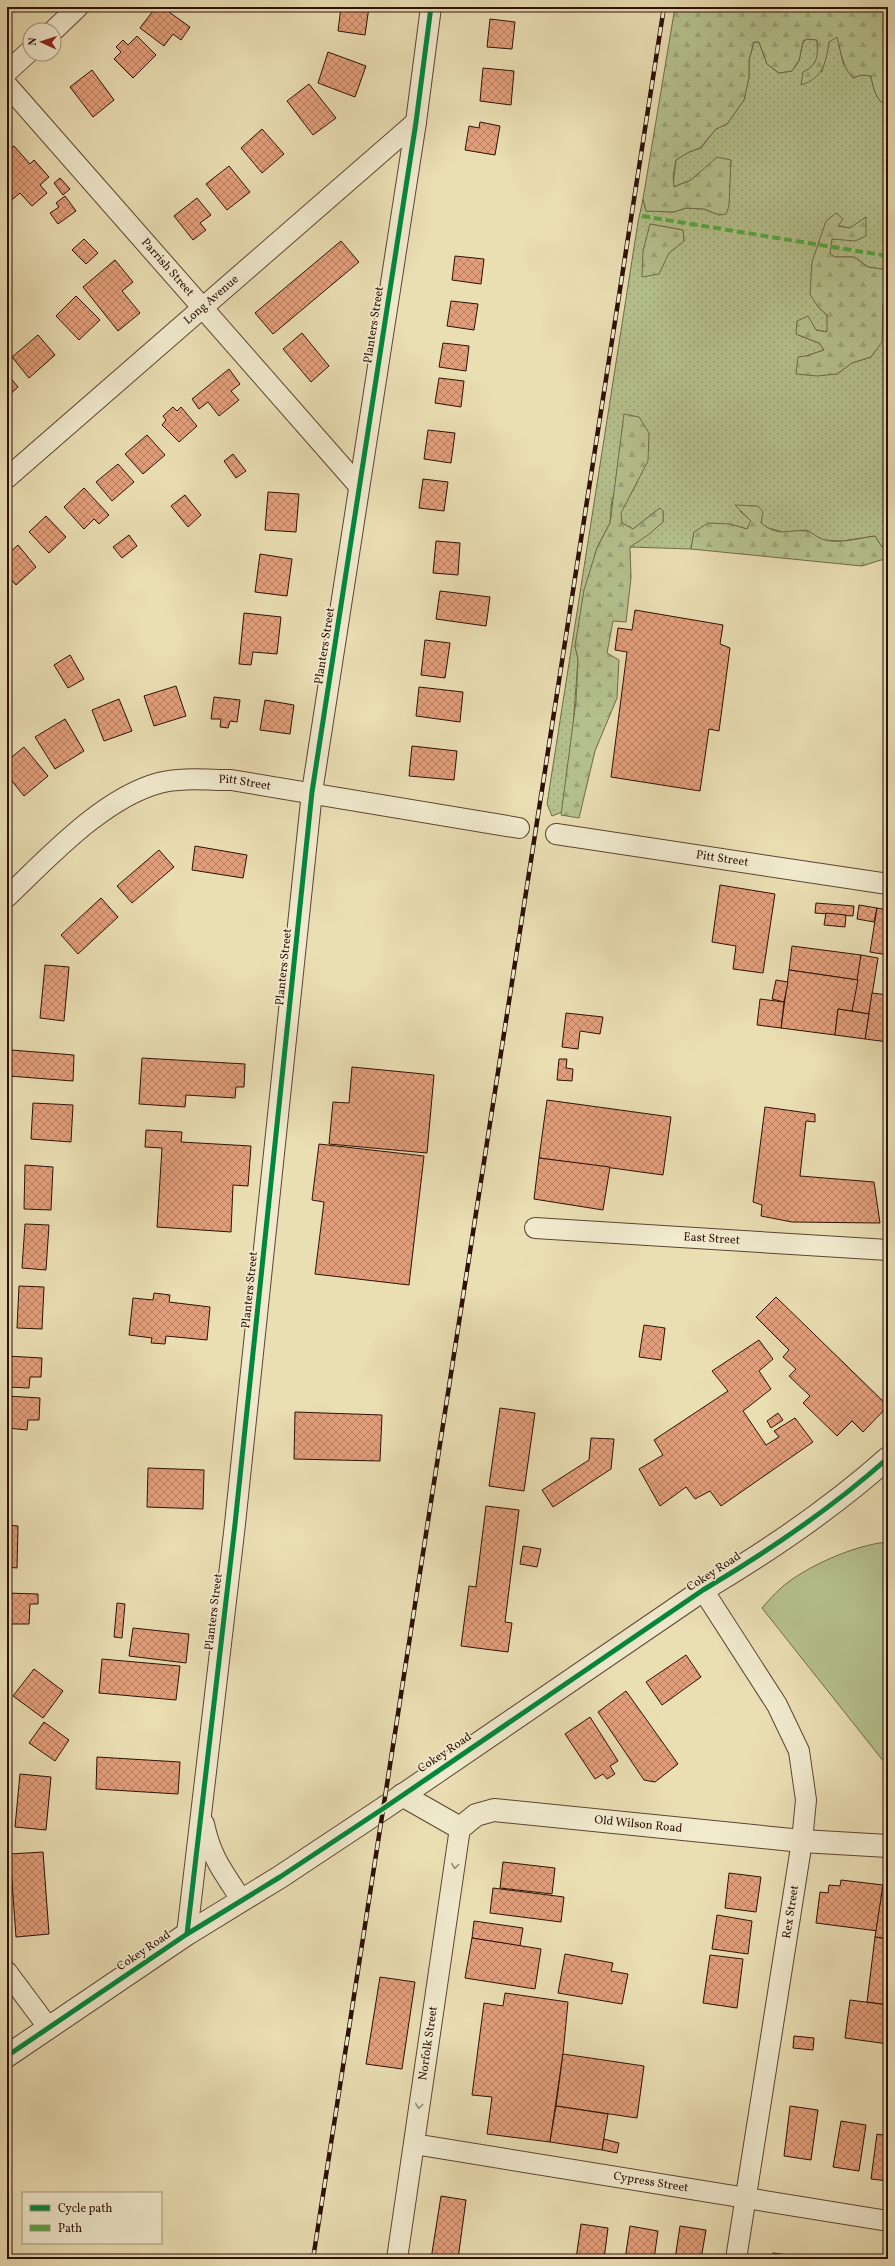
<svg xmlns="http://www.w3.org/2000/svg" width="895" height="2266" font-family="Vollkorn,serif">
<style>
.grass{fill:url(#grass-dots);stroke:#71694a;fill-rule:evenodd}
.forest{fill:url(#forest-firs);stroke:#71694a}
.garden{fill:#b5c28e;stroke:#71694a}
.building{fill:url(#building-cross-hatch);stroke:#2d1006}
.lines{fill:none;stroke-linecap:round;stroke-linejoin:round}
.minor-casing{stroke:#5c4431;stroke-width:22}
.tertiary-casing{stroke:#5c4431;stroke-width:24}
.minor{stroke:#f1eace;stroke-width:20}
.tertiary{stroke:#f1eace;stroke-width:22}
.rail-casing{stroke:#2d1006;stroke-width:4.5}
.rail{stroke:#f1eace;stroke-width:3;stroke-dasharray:9;stroke-linecap:butt}
.quiet{stroke:#54a840;stroke-width:4;stroke-dasharray:8 4;stroke-linecap:butt}
.cycleway-casing{stroke:#f1eace;stroke-width:8}
.cycleway{stroke:#00873e;stroke-width:5}
.oneway{stroke:#998874}
.labels{text-anchor:middle;dominant-baseline:central;stroke-width:3.5;stroke-linejoin:round;paint-order:stroke}
.street-label{font-size:12px;fill:#2d1006;stroke:#f1eace}
</style>
<defs>
<pattern id="grass-dots" width="8" height="8" patternUnits="userSpaceOnUse"><rect width="8" height="8" fill="#b5c28e"/><path d="M2 2h.1M6 6h.1" fill="none" stroke="#9ca679" stroke-width="1.8" stroke-linecap="round"/></pattern>
<pattern id="forest-firs" width="22" height="20" patternUnits="userSpaceOnUse"><rect width="22" height="20" fill="#b5c28e"/><path d="M5 1l3.5 6h-7zM16 11l3.5 6h-7z" fill="#9ca679"/></pattern>
<pattern id="building-cross-hatch" width="8" height="8" patternUnits="userSpaceOnUse"><rect width="8" height="8" fill="#e39f7b"/><path d="M0 0l8 8M0 8l8-8" fill="none" stroke="#b88063"/></pattern>
</defs>
<rect width="100%" height="100%" fill="#eadeb3"/>
<filter id="stains"><feTurbulence type="fractalNoise" baseFrequency=".005" numOctaves="4"/><feColorMatrix values="0 0 0 0 .2 0 0 0 0 .09 0 0 0 0 .02 0 0 0 .5 -.17"/></filter>
<radialGradient id="worn" r=".72"><stop offset=".6" stop-color="#630" stop-opacity="0"/><stop offset="1" stop-color="#630" stop-opacity=".3"/></radialGradient>
<!-- grass -->
<path class="grass" d="M 837,36 L 843,63 L 853,78 L 861,75 L 871,76 C 873,87 876,103 888,105 L 888,270 L 868,267 L 854,257 L 835,257 L 829,253 L 832,239 L 843,239 L 866,217 L 850,228 L 838,226 L 836,213 L 818,307 L 827,315 L 828,332 L 816,330 L 796,334 L 819,343 L 824,350 L 806,356 L 837,374 L 852,363 L 871,357 L 882,321 L 883,304 L 888,299 L 888,547 L 882,547 L 875,536 L 842,541 L 823,540 L 806,530 L 787,533 L 768,528 L 740,511 L 751,521 L 747,529 L 730,524 L 694,532 L 691,549 L 630,547 L 663,522 L 663,511 L 660,508 L 633,529 L 622,523 L 620,513 L 638,481 L 612,498 L 610,523 L 597,548 L 575,646 L 578,659 L 571,753 L 562,812 L 552,816 L 547,804 L 638,222 L 643,199 L 646,211 L 674,212 L 686,208 L 704,209 L 719,215 L 729,186 L 731,160 L 700,172 L 691,180 L 673,187 L 676,160 L 689,152 L 701,148 L 716,129 L 727,124 L 744,100 L 749,77 L 749,60 L 754,42 L 759,42 L 767,64 L 779,73 L 792,71 L 799,61 L 803,42 L 807,39 L 817,40 L 818,57 L 812,67 L 822,72 L 829,42 ZM 650,224 L 683,230 L 684,241 L 669,253 Z"/>
<!-- forest -->
<g class="forest">
<path d="M 675,7 L 888,7 L 888,105 C 876,103 873,87 871,76 L 861,75 L 853,78 C 842,66 841,52 837,37 L 829,42 C 826,63 823,78 801,85 L 803,72 C 818,65 818,56 817,40 L 807,39 L 803,41 L 799,61 L 792,71 L 779,73 L 767,64 L 759,42 L 754,42 L 749,60 L 749,77 L 744,100 L 727,124 L 716,129 L 700,148 L 689,152 L 676,160 L 673,176 L 674,187 L 691,180 L 717,157 L 731,160 L 729,206 L 726,214 L 719,215 L 704,209 L 686,208 L 674,212 L 646,211 L 643,199 Z"/>
<path d="M 836,213 L 843,219 L 838,226 L 850,228 L 866,217 L 866,236 L 855,241 L 832,239 L 830,253 L 835,257 L 854,257 L 868,267 L 888,270 L 888,299 L 883,304 L 882,342 L 871,357 L 852,363 L 837,374 L 817,376 L 796,374 L 798,357 L 806,356 L 824,350 L 819,343 L 796,334 L 797,321 L 808,316 L 816,330 L 827,332 L 827,315 L 818,307 L 810,294 L 812,262 L 826,221 Z"/>
<path d="M 650,224 L 683,230 L 684,241 L 669,253 L 659,274 L 642,277 L 643,251 Z"/>
<path d="M 624,414 L 639,417 L 649,433 L 648,461 L 621,513 L 622,523 L 633,529 L 660,508 L 663,511 L 663,522 L 648,535 L 630,547 L 631,578 L 626,622 L 613,621 L 607,653 L 619,660 L 617,698 L 595,751 L 579,818 L 561,815 L 576,701 L 578,659 L 575,646 L 584,590 L 597,548 L 610,523 Z"/>
<path d="M 735,505 L 758,506 L 763,512 L 761,523 C 780,538 787,529 806,531 C 811,531 816,537 822,539 C 837,545 859,538 875,536 L 882,547 L 888,547 L 888,560 L 881,560 L 862,566 L 691,549 L 694,532 L 708,523 L 730,524 L 747,529 L 751,521 Z"/>
</g>
<!-- garden -->
<path class="garden" d="M 888,1542 L 888,1767 L 762,1608 C 768,1601 774,1594 781,1588 C 804,1567 857,1544 888,1542 Z"/>
<!-- building -->
<g class="building">
<path d="M 156,7 L 173,7 L 169,12 L 190,27 L 181,40 L 173,34 L 164,46 L 140,28 Z"/>
<path d="M 341,7 L 369,7 L 365,35 L 338,31 Z"/>
<path d="M 490,19 L 515,22 L 512,49 L 487,47 Z"/>
<path d="M 137,36 L 156,55 L 133,78 L 114,59 L 121,52 L 116,47 L 123,40 L 128,45 Z"/>
<path d="M 328,52 L 366,66 L 355,97 L 318,83 Z"/>
<path d="M 483,68 L 514,71 L 511,105 L 480,101 Z"/>
<path d="M 92,70 L 114,100 L 93,117 L 70,87 Z"/>
<path d="M 309,84 L 336,118 L 313,135 L 287,101 Z"/>
<path d="M 480,122 L 500,126 L 495,155 L 465,150 L 469,126 L 479,128 Z"/>
<path d="M 262,129 L 284,154 L 262,173 L 241,148 Z"/>
<path d="M 14,146 L 30,164 L 34,160 L 49,177 L 40,185 L 47,193 L 32,206 L 20,193 L 9,202 L 7,200 L 7,152 Z"/>
<path d="M 229,166 L 250,192 L 227,210 L 206,184 Z"/>
<path d="M 60,178 L 70,189 L 63,195 L 54,183 Z"/>
<path d="M 65,196 L 76,211 L 58,224 L 50,213 L 59,207 L 56,203 Z"/>
<path d="M 197,198 L 211,215 L 200,223 L 206,230 L 193,240 L 174,216 Z"/>
<path d="M 84,239 L 98,253 L 86,264 L 72,250 Z"/>
<path d="M 341,241 L 359,262 L 273,334 L 255,313 Z"/>
<path d="M 455,256 L 484,259 L 481,284 L 452,280 Z"/>
<path d="M 115,260 L 133,282 L 122,291 L 140,313 L 118,331 L 83,287 Z"/>
<path d="M 76,296 L 100,320 L 79,340 L 56,316 Z"/>
<path d="M 451,301 L 478,304 L 474,330 L 447,326 Z"/>
<path d="M 302,333 L 329,366 L 311,382 L 283,349 Z"/>
<path d="M 38,335 L 55,355 L 29,378 L 12,357 Z"/>
<path d="M 443,343 L 469,346 L 466,371 L 439,367 Z"/>
<path d="M 229,369 L 240,384 L 231,391 L 239,400 L 219,416 L 208,402 L 199,409 L 192,399 Z"/>
<path d="M 7,374 L 18,387 L 7,397 Z"/>
<path d="M 439,378 L 464,381 L 461,407 L 435,403 Z"/>
<path d="M 173,407 L 177,411 L 181,407 L 197,426 L 179,442 L 162,425 L 166,420 L 163,416 Z"/>
<path d="M 428,430 L 455,433 L 451,463 L 424,459 Z"/>
<path d="M 147,435 L 165,455 L 143,474 L 125,454 Z"/>
<path d="M 233,454 L 246,471 L 236,478 L 224,461 Z"/>
<path d="M 118,464 L 134,482 L 112,501 L 96,482 Z"/>
<path d="M 423,479 L 448,482 L 444,511 L 419,508 Z"/>
<path d="M 84,488 L 109,515 L 99,524 L 94,519 L 84,529 L 64,507 Z"/>
<path d="M 268,492 L 299,494 L 296,532 L 265,530 Z"/>
<path d="M 185,495 L 201,515 L 188,527 L 171,506 Z"/>
<path d="M 46,516 L 66,537 L 49,553 L 29,532 Z"/>
<path d="M 129,535 L 137,546 L 122,558 L 113,547 Z"/>
<path d="M 436,541 L 460,543 L 458,575 L 433,573 Z"/>
<path d="M 18,545 L 36,567 L 16,585 L 7,575 L 7,555 Z"/>
<path d="M 260,554 L 292,559 L 287,596 L 255,592 Z"/>
<path d="M 440,591 L 490,597 L 486,626 L 436,619 Z"/>
<path d="M 635,610 L 723,625 L 720,644 L 730,648 L 719,731 L 709,729 L 700,791 L 611,777 L 627,652 L 615,650 L 618,628 L 632,630 Z"/>
<path d="M 244,613 L 281,617 L 277,654 L 253,652 L 251,665 L 239,664 Z"/>
<path d="M 425,640 L 450,643 L 445,678 L 421,675 Z"/>
<path d="M 70,655 L 84,679 L 68,688 L 54,665 Z"/>
<path d="M 176,686 L 186,716 L 154,726 L 144,696 Z"/>
<path d="M 419,687 L 463,692 L 460,722 L 416,716 Z"/>
<path d="M 214,697 L 240,700 L 237,722 L 230,721 L 228,728 L 220,727 L 221,719 L 211,719 Z"/>
<path d="M 119,699 L 132,731 L 104,741 L 92,710 Z"/>
<path d="M 265,700 L 294,705 L 290,734 L 260,730 Z"/>
<path d="M 65,719 L 84,751 L 55,769 L 35,737 Z"/>
<path d="M 412,746 L 457,751 L 454,780 L 409,776 Z"/>
<path d="M 24,747 L 48,776 L 24,796 L 7,775 L 7,761 Z"/>
<path d="M 195,846 L 247,855 L 243,878 L 192,870 Z"/>
<path d="M 159,850 L 174,867 L 132,903 L 117,886 Z"/>
<path d="M 720,885 L 775,894 L 763,973 L 733,969 L 736,946 L 712,942 Z"/>
<path d="M 101,898 L 118,917 L 78,954 L 61,935 Z"/>
<path d="M 887,899 L 888,899 L 888,910 L 886,910 Z"/>
<path d="M 816,903 L 854,906 L 853,916 L 815,913 Z"/>
<path d="M 859,905 L 877,908 L 874,922 L 857,919 Z"/>
<path d="M 877,908 L 888,910 L 888,955 L 870,952 Z"/>
<path d="M 826,913 L 846,915 L 845,927 L 824,925 Z"/>
<path d="M 792,946 L 861,955 L 858,980 L 789,970 Z"/>
<path d="M 861,955 L 878,958 L 869,1014 L 852,1011 Z"/>
<path d="M 886,955 L 888,955 L 888,976 L 883,975 Z"/>
<path d="M 45,965 L 69,967 L 64,1021 L 40,1018 Z"/>
<path d="M 789,970 L 858,980 L 852,1011 L 838,1009 L 835,1035 L 781,1028 Z"/>
<path d="M 776,980 L 788,982 L 784,1002 L 772,999 Z"/>
<path d="M 872,993 L 888,995 L 888,1042 L 865,1039 Z"/>
<path d="M 760,999 L 784,1002 L 781,1028 L 757,1025 Z"/>
<path d="M 838,1009 L 869,1014 L 865,1039 L 835,1035 Z"/>
<path d="M 566,1013 L 603,1017 L 600,1034 L 580,1031 L 578,1049 L 562,1047 Z"/>
<path d="M 11,1050 L 74,1055 L 73,1081 L 9,1076 Z"/>
<path d="M 142,1058 L 245,1064 L 244,1087 L 236,1087 L 235,1098 L 186,1095 L 185,1107 L 139,1104 Z"/>
<path d="M 559,1059 L 567,1059 L 566,1068 L 573,1069 L 572,1081 L 557,1080 Z"/>
<path d="M 352,1067 L 434,1075 L 427,1153 L 329,1144 L 333,1102 L 349,1103 Z"/>
<path d="M 547,1100 L 671,1117 L 663,1175 L 539,1158 Z"/>
<path d="M 33,1103 L 73,1105 L 71,1142 L 31,1139 Z"/>
<path d="M 765,1107 L 815,1114 L 815,1122 L 806,1121 L 800,1176 L 874,1182 L 880,1223 L 792,1222 L 761,1216 L 762,1205 L 753,1202 Z"/>
<path d="M 146,1130 L 182,1132 L 181,1142 L 251,1146 L 248,1186 L 233,1185 L 231,1232 L 157,1227 L 162,1148 L 145,1147 Z"/>
<path d="M 319,1144 L 424,1156 L 409,1285 L 315,1274 L 324,1202 L 312,1200 Z"/>
<path d="M 539,1158 L 610,1167 L 603,1210 L 534,1199 Z"/>
<path d="M 25,1165 L 53,1167 L 51,1210 L 24,1209 Z"/>
<path d="M 25,1224 L 49,1225 L 46,1270 L 22,1268 Z"/>
<path d="M 19,1286 L 44,1287 L 42,1329 L 17,1328 Z"/>
<path d="M 154,1293 L 170,1295 L 169,1302 L 210,1307 L 207,1340 L 166,1336 L 165,1344 L 151,1343 L 152,1338 L 129,1335 L 133,1298 L 153,1300 Z"/>
<path d="M 776,1297 L 888,1406 L 863,1432 L 852,1421 L 837,1436 L 803,1403 L 810,1396 L 789,1376 L 796,1369 L 783,1357 L 789,1350 L 756,1317 Z"/>
<path d="M 644,1325 L 665,1328 L 661,1360 L 639,1357 Z"/>
<path d="M 759,1340 L 773,1359 L 759,1371 L 771,1389 L 743,1411 L 766,1445 L 779,1437 L 774,1431 L 795,1418 L 813,1442 L 721,1506 L 710,1491 L 695,1499 L 686,1487 L 660,1506 L 639,1469 L 663,1455 L 654,1440 L 728,1391 L 712,1371 Z"/>
<path d="M 7,1356 L 42,1358 L 41,1377 L 30,1377 L 29,1388 L 7,1387 Z"/>
<path d="M 7,1396 L 40,1398 L 39,1420 L 28,1420 L 27,1430 L 7,1428 Z"/>
<path d="M 500,1408 L 535,1413 L 524,1491 L 489,1486 Z"/>
<path d="M 295,1412 L 382,1415 L 380,1461 L 294,1459 Z"/>
<path d="M 778,1413 L 783,1420 L 771,1428 L 767,1421 Z"/>
<path d="M 591,1438 L 614,1439 L 611,1469 L 553,1507 L 542,1490 L 589,1460 Z"/>
<path d="M 148,1468 L 204,1470 L 203,1509 L 147,1507 Z"/>
<path d="M 486,1506 L 519,1510 L 505,1622 L 512,1623 L 508,1652 L 461,1646 L 469,1586 L 476,1587 Z"/>
<path d="M 7,1525 L 18,1526 L 17,1568 L 7,1567 Z"/>
<path d="M 523,1546 L 541,1549 L 537,1567 L 520,1564 Z"/>
<path d="M 7,1593 L 38,1594 L 38,1604 L 30,1604 L 29,1624 L 7,1624 Z"/>
<path d="M 117,1603 L 125,1604 L 122,1638 L 114,1637 Z"/>
<path d="M 133,1628 L 189,1634 L 186,1663 L 129,1656 Z"/>
<path d="M 686,1655 L 701,1677 L 662,1705 L 646,1682 Z"/>
<path d="M 102,1659 L 180,1666 L 176,1700 L 99,1693 Z"/>
<path d="M 34,1669 L 63,1691 L 43,1718 L 13,1696 Z"/>
<path d="M 626,1691 L 678,1764 L 655,1782 L 644,1780 L 598,1712 Z"/>
<path d="M 590,1717 L 618,1761 L 610,1766 L 615,1774 L 607,1779 L 603,1774 L 595,1779 L 565,1734 Z"/>
<path d="M 44,1722 L 69,1740 L 55,1761 L 29,1743 Z"/>
<path d="M 97,1757 L 180,1762 L 178,1794 L 96,1789 Z"/>
<path d="M 20,1774 L 51,1777 L 46,1830 L 15,1827 Z"/>
<path d="M 43,1852 L 49,1934 L 16,1937 L 10,1854 Z"/>
<path d="M 503,1862 L 555,1868 L 552,1894 L 500,1888 Z"/>
<path d="M 729,1873 L 761,1877 L 756,1912 L 725,1908 Z"/>
<path d="M 841,1880 L 883,1885 L 878,1931 L 816,1923 L 820,1892 L 828,1893 L 829,1885 L 840,1886 Z"/>
<path d="M 883,1885 L 888,1886 L 888,1939 L 875,1937 Z"/>
<path d="M 493,1888 L 564,1897 L 561,1922 L 490,1913 Z"/>
<path d="M 717,1915 L 752,1921 L 748,1954 L 712,1949 Z"/>
<path d="M 474,1921 L 523,1928 L 520,1946 L 472,1938 Z"/>
<path d="M 875,1937 L 888,1939 L 888,2005 L 867,2002 Z"/>
<path d="M 472,1938 L 541,1949 L 535,1989 L 465,1978 Z"/>
<path d="M 565,1954 L 613,1963 L 611,1971 L 628,1974 L 622,2004 L 558,1993 Z"/>
<path d="M 710,1955 L 743,1959 L 737,2008 L 703,2003 Z"/>
<path d="M 380,1977 L 415,1982 L 402,2069 L 366,2064 Z"/>
<path d="M 505,1993 L 568,2002 L 563,2054 L 550,2142 L 487,2134 L 492,2097 L 472,2095 L 484,2003 L 503,2006 Z"/>
<path d="M 850,2000 L 888,2005 L 888,2044 L 845,2038 Z"/>
<path d="M 794,2036 L 814,2038 L 813,2050 L 793,2048 Z"/>
<path d="M 563,2054 L 644,2066 L 637,2118 L 556,2106 Z"/>
<path d="M 556,2106 L 608,2114 L 602,2150 L 550,2142 Z"/>
<path d="M 790,2106 L 818,2110 L 811,2160 L 784,2156 Z"/>
<path d="M 841,2121 L 866,2125 L 859,2171 L 833,2167 Z"/>
<path d="M 877,2134 L 888,2136 L 888,2181 L 871,2179 Z"/>
<path d="M 604,2139 L 619,2143 L 617,2153 L 602,2150 Z"/>
<path d="M 441,2196 L 466,2200 L 458,2259 L 431,2259 Z"/>
<path d="M 581,2224 L 608,2228 L 604,2259 L 576,2259 Z"/>
<path d="M 630,2226 L 658,2231 L 654,2259 L 625,2259 Z"/>
<path d="M 680,2226 L 706,2230 L 701,2259 L 675,2259 Z"/>
<path d="M 773,2253 L 803,2257 L 802,2259 L 772,2259 Z"/>
</g>
<g class="lines">
<defs>
<g id="minor">
<path d="M 54,30 L 78,7"/>
<path d="M 7,72 L 30,51"/>
<path id="s1" d="M 7,85 L 359,486"/>
<path id="s2" d="M 7,478 L 416,122"/>
<path id="s3" d="M 556,834 L 888,884"/>
<path id="s4" d="M 7,897 C 48,858 103,798 159,783 C 181,777 208,780 231,780 L 519,828"/>
<path id="s5" d="M 535,1228 L 888,1250"/>
<path d="M 703,1590 L 777,1705 L 799,1751 L 806,1800 L 802,1841 L 736,2259"/>
<path d="M 204,1824 C 211,1857 223,1872 241,1899"/>
<path d="M 187,1934 L 235,1524 L 312,792 L 416,122 L 431,7"/>
<path d="M 7,1972 L 48,2027"/>
<path id="s6" d="M 414,2144 L 888,2221"/>
<path id="s7" d="M 397,2259 L 460,1828"/>
</g>
<g id="tertiary">
<path id="s8" d="M 402,1795 L 460,1828 L 476,1815 L 494,1810 L 802,1841 L 888,1846"/>
<path d="M 7,2056 L 187,1934 L 280,1877 L 384,1808 L 703,1590 C 767,1552 832,1508 888,1458"/>
</g>
</defs>
<!-- minor casing -->
<use href="#minor" class="minor-casing"/>
<!-- tertiary casing -->
<use href="#tertiary" class="tertiary-casing"/>
<!-- minor -->
<use href="#minor" class="minor"/>
<!-- tertiary -->
<use href="#tertiary" class="tertiary"/>
<defs>
<path id="rail" d="M 313,2259 L 664,7"/>
</defs>
<!-- rail casing -->
<use href="#rail" class="rail-casing"/>
<!-- rail -->
<use href="#rail" class="rail"/>
<!-- quiet -->
<path class="quiet" d="M 642,216 L 888,256"/>
<defs>
<g id="cycleway">
<path d="M 187,1934 L 235,1524 L 312,792 L 416,122 L 431,7"/>
<path d="M 7,2056 L 187,1934 L 280,1877 L 384,1808 L 703,1590 C 767,1552 832,1508 888,1458"/>
</g>
</defs>
<!-- cycleway casing -->
<use href="#cycleway" class="cycleway-casing"/>
<!-- cycleway -->
<use href="#cycleway" class="cycleway"/>
</g>
<!-- one-way arrows -->
<defs><path id="oneway-chevron" d="M-2-3.5L2.5 0L-2 3.5" fill="none" stroke-width="1.6" stroke-linecap="round" stroke-linejoin="round"/></defs>
<g class="oneway">
<use href="#oneway-chevron" transform="translate(455 1866) rotate(98)"/>
<use href="#oneway-chevron" transform="translate(419 2106) rotate(98)"/>
</g>
<g class="labels">
<!-- street labels -->
<g class="street-label">
<text stroke="none"><textPath href="#s1" startOffset="243">Parrish Street</textPath></text>
<text stroke="none"><textPath href="#s2" startOffset="271">Long Avenue</textPath></text>
<text transform="translate(374 325) rotate(-81)">Planters Street</text>
<text transform="translate(325 646) rotate(-81)">Planters Street</text>
<text stroke="none"><textPath href="#s4" startOffset="278">Pitt Street</textPath></text>
<text stroke="none"><textPath href="#s3" startOffset="168">Pitt Street</textPath></text>
<text transform="translate(284 967) rotate(-84)">Planters Street</text>
<text stroke="none"><textPath href="#s5" startOffset="177">East Street</textPath></text>
<text transform="translate(250 1290) rotate(-84)">Planters Street</text>
<text transform="translate(714 1572) rotate(-33)">Cokey Road</text>
<text transform="translate(214 1612) rotate(-83)">Planters Street</text>
<text transform="translate(445 1753) rotate(-34)">Cokey Road</text>
<text stroke="none"><textPath href="#s8" startOffset="251">Old Wilson Road</textPath></text>
<text transform="translate(791 1912) rotate(-81)">Rex Street</text>
<text transform="translate(144 1951) rotate(-34)">Cokey Road</text>
<text stroke="none"><textPath href="#s7" startOffset="218">Norfolk Street</textPath></text>
<text stroke="none"><textPath href="#s6" startOffset="240">Cypress Street</textPath></text>
</g>
</g>
<!-- margin -->
<rect width="895" height="2266" fill="none" stroke="#eadeb3" stroke-width="24"/>
<rect x="8" y="8" width="879" height="2250" fill="none" stroke="#2d1006" stroke-width="2"/>
<rect x="12" y="12" width="871" height="2242" fill="none" stroke="#2d1006"/>
<!-- legend -->
<rect x="22" y="2192" width="140" height="52" fill="#f1eace" stroke="#a3937e"/>
<rect x="30" y="2205" width="20" height="6" fill="#00873e" stroke="#a3937e"/>
<text x="58" y="2212" font-size="12" fill="#2d1006">Cycle path</text>
<rect x="30" y="2225" width="20" height="6" fill="#54a840" stroke="#a3937e"/>
<text x="58" y="2232" font-size="12" fill="#2d1006">Path</text>
<!-- north arrow -->
<g transform="translate(42 42) rotate(273)"><circle r="19" fill="#f1eace" stroke="#a3937e"/>
<path d="M0-3L7 15L0 10L-7 15Z" fill="#8f2418"/>
<text y="-6" font-size="11" font-weight="bold" text-anchor="middle" fill="#2d1006">N</text>
</g>
<rect width="100%" height="100%" filter="url(#stains)"/>
<rect width="100%" height="100%" fill="url(#worn)"/>
</svg>
